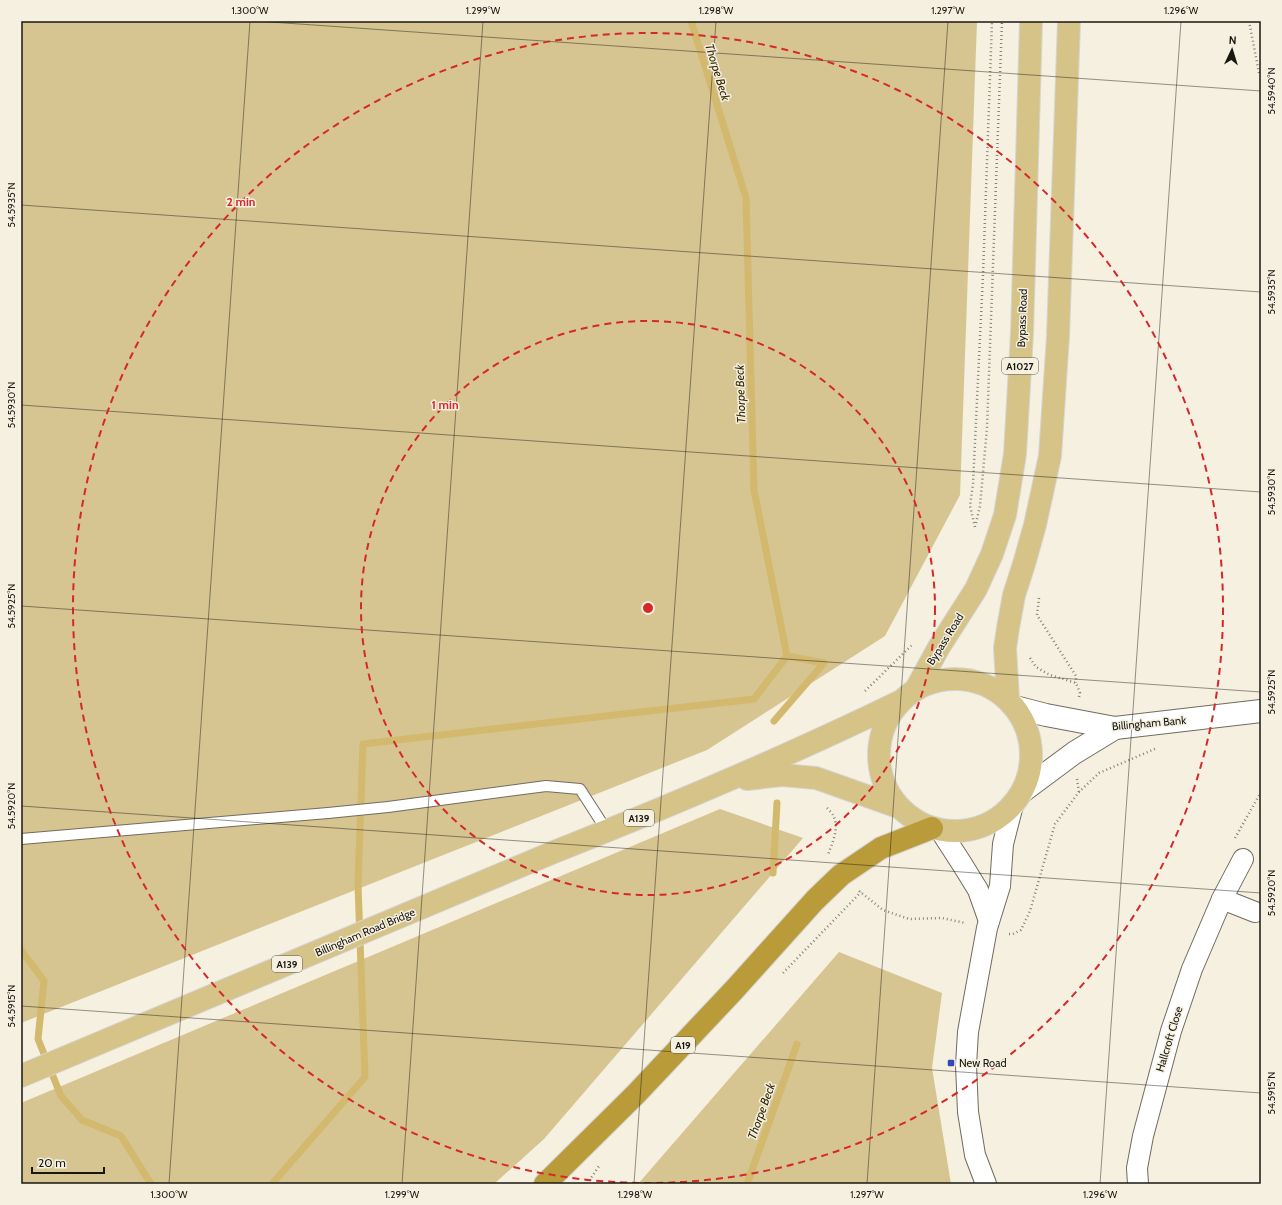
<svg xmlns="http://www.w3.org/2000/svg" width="1282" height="1205" font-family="Cabin,sans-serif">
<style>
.green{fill:#d6c491}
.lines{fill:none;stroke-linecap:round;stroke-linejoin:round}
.stream{stroke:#d3b96d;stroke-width:7}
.lane-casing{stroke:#716c5e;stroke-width:12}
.street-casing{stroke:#716c5e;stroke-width:22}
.secondary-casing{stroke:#716c5e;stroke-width:24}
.primary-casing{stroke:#d6d5d4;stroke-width:24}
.highway-casing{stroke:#d6d5d4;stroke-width:24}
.path{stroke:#858277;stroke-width:2.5;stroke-dasharray:1 3;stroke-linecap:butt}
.lane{stroke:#fff;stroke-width:10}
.street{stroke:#fff;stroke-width:20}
.secondary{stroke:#fff;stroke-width:22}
.primary{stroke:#d5c388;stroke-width:22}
.highway{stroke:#b99b39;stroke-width:22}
.ticks{fill:none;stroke:#191712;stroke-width:1;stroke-opacity:0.45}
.ring{fill:none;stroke:#d62828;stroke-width:2;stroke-dasharray:7 5}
.poi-dot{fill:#3746b9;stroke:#f5f0e0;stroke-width:1.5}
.labels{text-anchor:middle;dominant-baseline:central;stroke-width:3;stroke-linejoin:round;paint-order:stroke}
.shield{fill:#f5f0e0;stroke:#5b5850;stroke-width:1}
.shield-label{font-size:10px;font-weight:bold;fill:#191712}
.street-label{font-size:11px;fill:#191712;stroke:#f5f0e0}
.poi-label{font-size:11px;fill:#191712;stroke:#f5f0e0;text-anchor:start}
.water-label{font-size:12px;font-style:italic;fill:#342906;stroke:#f5f0e0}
.centre{fill:#d62828;stroke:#f5f0e0;stroke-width:2}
.ring-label{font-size:12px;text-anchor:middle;font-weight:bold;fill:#d62828;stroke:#f5f0e0;stroke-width:3;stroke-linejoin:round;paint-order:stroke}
.neatline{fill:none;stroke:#191712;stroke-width:1.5}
.ticks-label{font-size:10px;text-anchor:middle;fill:#191712}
</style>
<rect width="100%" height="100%" fill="#f5f0e0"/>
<!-- green -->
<g class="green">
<path d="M 21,21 L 977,21 L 960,495 L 885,636 L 707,750 L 21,1023 Z"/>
<path d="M 720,809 L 803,838 L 544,1139 L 494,1184 L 21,1184 L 21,1103 Z"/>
<path d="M 839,952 L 942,993 L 932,1068 L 951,1184 L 638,1184 Z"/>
</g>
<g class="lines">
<!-- stream -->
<g class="stream">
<path d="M 691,21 L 746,198 L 754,490 L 787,656 L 824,663 L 774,721"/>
<path d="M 773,873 L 777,803"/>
<path d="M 21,950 L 44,981 L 38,1039 L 61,1096 L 82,1120 L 121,1136 L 151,1184"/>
<path d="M 272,1184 L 365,1077 L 358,885 L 363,744 L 754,699 L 787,656"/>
<path d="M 747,1184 L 797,1044"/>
</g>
<defs>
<path id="lane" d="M 21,839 L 328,813 L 388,807 L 546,786 L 580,789 L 607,831"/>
<g id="street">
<path d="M 940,830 L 962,864 L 978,890 L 989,921"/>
<path d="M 1222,899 L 1255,912"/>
<path d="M 986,1184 L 975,1155 L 968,1112 L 966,1065 L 968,1032 L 987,928 L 1000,886 L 1003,844 L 1013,805"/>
<path d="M 1138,1184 L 1137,1168 L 1143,1136 L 1171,1031 L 1192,969 L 1222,899 L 1243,859"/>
</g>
<g id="secondary">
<path d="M 1015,707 L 1046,715 L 1115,728 L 1261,711"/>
<path d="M 1023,791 L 1074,753 L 1115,728"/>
</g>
<g id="primary">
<circle cx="955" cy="755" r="76"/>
<path d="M 916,689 L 939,647 L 976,589 L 992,554 L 1005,515 L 1015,454 L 1022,333 L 1031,21"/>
<path d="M 1008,699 L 1005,648 L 1008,628 L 1014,595 L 1024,564 L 1035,525 L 1050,456 L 1058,336 L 1069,21"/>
<path d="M 747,779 L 782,775 L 816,778 L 898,807"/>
<path d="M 21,1076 L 554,852 C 670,806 786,757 899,702"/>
</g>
<path id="highway" d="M 545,1184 L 636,1094 L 734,990 L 815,900 L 841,875 L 881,848 L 932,828"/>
</defs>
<!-- lane casing -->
<use href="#lane" class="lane-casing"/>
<!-- street casing -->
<use href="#street" class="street-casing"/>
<!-- secondary casing -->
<use href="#secondary" class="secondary-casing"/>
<!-- primary casing -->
<use href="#primary" class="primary-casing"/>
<!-- highway casing -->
<use href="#highway" class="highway-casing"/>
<!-- path -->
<g class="path">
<path d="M 1249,21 L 1259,73"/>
<path d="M 976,523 L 980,506 L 987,428 L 1002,21"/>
<path d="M 975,527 L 970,506 L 973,484 L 983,275 L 992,21"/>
<path d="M 1039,598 L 1037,615 L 1076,676 L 1076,683"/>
<path d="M 1030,658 L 1036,667 L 1050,675 L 1076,683 L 1080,693 L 1079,697"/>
<path d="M 865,691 L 913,644"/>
<path d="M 1077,779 L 1079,792"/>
<path d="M 827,808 C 829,810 832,813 833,815 C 840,828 832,843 828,855"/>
<path d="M 1235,838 L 1261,792"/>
<path d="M 859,891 L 883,910 L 909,919 L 942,918 L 965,923"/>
<path d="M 1009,934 L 1013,934 L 1021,930 L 1030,911 L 1055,824 L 1079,792 L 1099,773 L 1157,748"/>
<path d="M 783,973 L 861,892"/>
<path d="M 587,1184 L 599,1166"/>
</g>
<!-- lane -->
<use href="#lane" class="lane"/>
<!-- street -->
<use href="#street" class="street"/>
<!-- secondary -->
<use href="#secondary" class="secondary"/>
<!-- primary -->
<use href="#primary" class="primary"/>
<!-- highway -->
<use href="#highway" class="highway"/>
</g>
<!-- ticks -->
<path class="ticks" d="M 256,21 L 1261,91M 21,205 L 1261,292M 21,405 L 1261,492M 21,606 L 1261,692M 21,806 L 1261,893M 21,1006 L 1261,1093M 169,1184 L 250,21M 402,1184 L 483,21M 634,1184 L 716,21M 867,1184 L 948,21M 1100,1184 L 1181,21"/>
<!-- distance rings -->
<g class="ring">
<circle cx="648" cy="608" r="287"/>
<circle cx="648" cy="608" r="575"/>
</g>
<!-- markers -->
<rect class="poi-dot" x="947" y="1059" width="8" height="8" rx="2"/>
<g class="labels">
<!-- shield labels -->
<g class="shield">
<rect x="1002" y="358" width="36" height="16" rx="3"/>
<rect x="624" y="810" width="30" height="16" rx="3"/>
<rect x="272" y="956" width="30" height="16" rx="3"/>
<rect x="671" y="1037" width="24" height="16" rx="3"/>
</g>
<g class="shield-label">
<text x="1020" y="366">A1027</text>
<text x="639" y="818">A139</text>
<text x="287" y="964">A139</text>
<text x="683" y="1045">A19</text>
</g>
<!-- street labels -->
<g class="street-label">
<text transform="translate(1022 318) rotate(-88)">Bypass Road</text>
<text transform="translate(945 639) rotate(-58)">Bypass Road</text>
<text transform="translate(1149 723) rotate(-5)">Billingham Bank</text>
<text transform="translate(365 932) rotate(-23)">Billingham Road Bridge</text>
<text transform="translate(1169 1039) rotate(-73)">Hallcroft Close</text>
</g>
<!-- poi labels -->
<g class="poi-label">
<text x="959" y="1063">New Road</text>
</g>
<!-- water labels -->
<g class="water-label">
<text transform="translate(718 72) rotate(73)">Thorpe Beck</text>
<text transform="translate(740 394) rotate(-92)">Thorpe Beck</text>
<text transform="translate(761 1111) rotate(-70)">Thorpe Beck</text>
</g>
</g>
<circle cx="648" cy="608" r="6" class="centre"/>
<g class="ring-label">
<text x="241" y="206">2 min</text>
<text x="445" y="409">1 min</text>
</g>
<!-- border -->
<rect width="1282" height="1205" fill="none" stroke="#f5f0e0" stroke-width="44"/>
<!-- north arrow -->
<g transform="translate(1232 50) rotate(4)" stroke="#f5f0e0" stroke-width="3" paint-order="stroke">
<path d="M0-3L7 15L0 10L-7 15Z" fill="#191712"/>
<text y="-6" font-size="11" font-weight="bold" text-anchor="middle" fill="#191712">N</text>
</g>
<!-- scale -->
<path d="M32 1167v6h72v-6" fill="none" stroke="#191712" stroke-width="2"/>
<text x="38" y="1167" font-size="12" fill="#191712" stroke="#f5f0e0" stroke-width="3" paint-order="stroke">20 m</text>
<rect x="22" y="22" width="1238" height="1161" class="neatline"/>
<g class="ticks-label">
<text x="250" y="14">1.300°W</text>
<text x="483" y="14">1.299°W</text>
<text x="716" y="14">1.298°W</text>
<text x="948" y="14">1.297°W</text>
<text x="1181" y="14">1.296°W</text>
<text transform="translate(1271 91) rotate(-90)" y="4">54.5940°N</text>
<text transform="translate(11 205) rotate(-90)" y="4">54.5935°N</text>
<text transform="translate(1271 292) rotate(-90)" y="4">54.5935°N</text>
<text transform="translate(11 405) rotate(-90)" y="4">54.5930°N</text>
<text transform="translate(1271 492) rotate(-90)" y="4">54.5930°N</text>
<text transform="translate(11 606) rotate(-90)" y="4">54.5925°N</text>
<text transform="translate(1271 692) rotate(-90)" y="4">54.5925°N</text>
<text transform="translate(11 806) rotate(-90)" y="4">54.5920°N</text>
<text transform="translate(1271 893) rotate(-90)" y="4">54.5920°N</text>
<text transform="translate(11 1006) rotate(-90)" y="4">54.5915°N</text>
<text transform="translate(1271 1093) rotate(-90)" y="4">54.5915°N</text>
<text x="169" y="1198">1.300°W</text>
<text x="402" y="1198">1.299°W</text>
<text x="635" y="1198">1.298°W</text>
<text x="867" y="1198">1.297°W</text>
<text x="1100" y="1198">1.296°W</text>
</g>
</svg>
